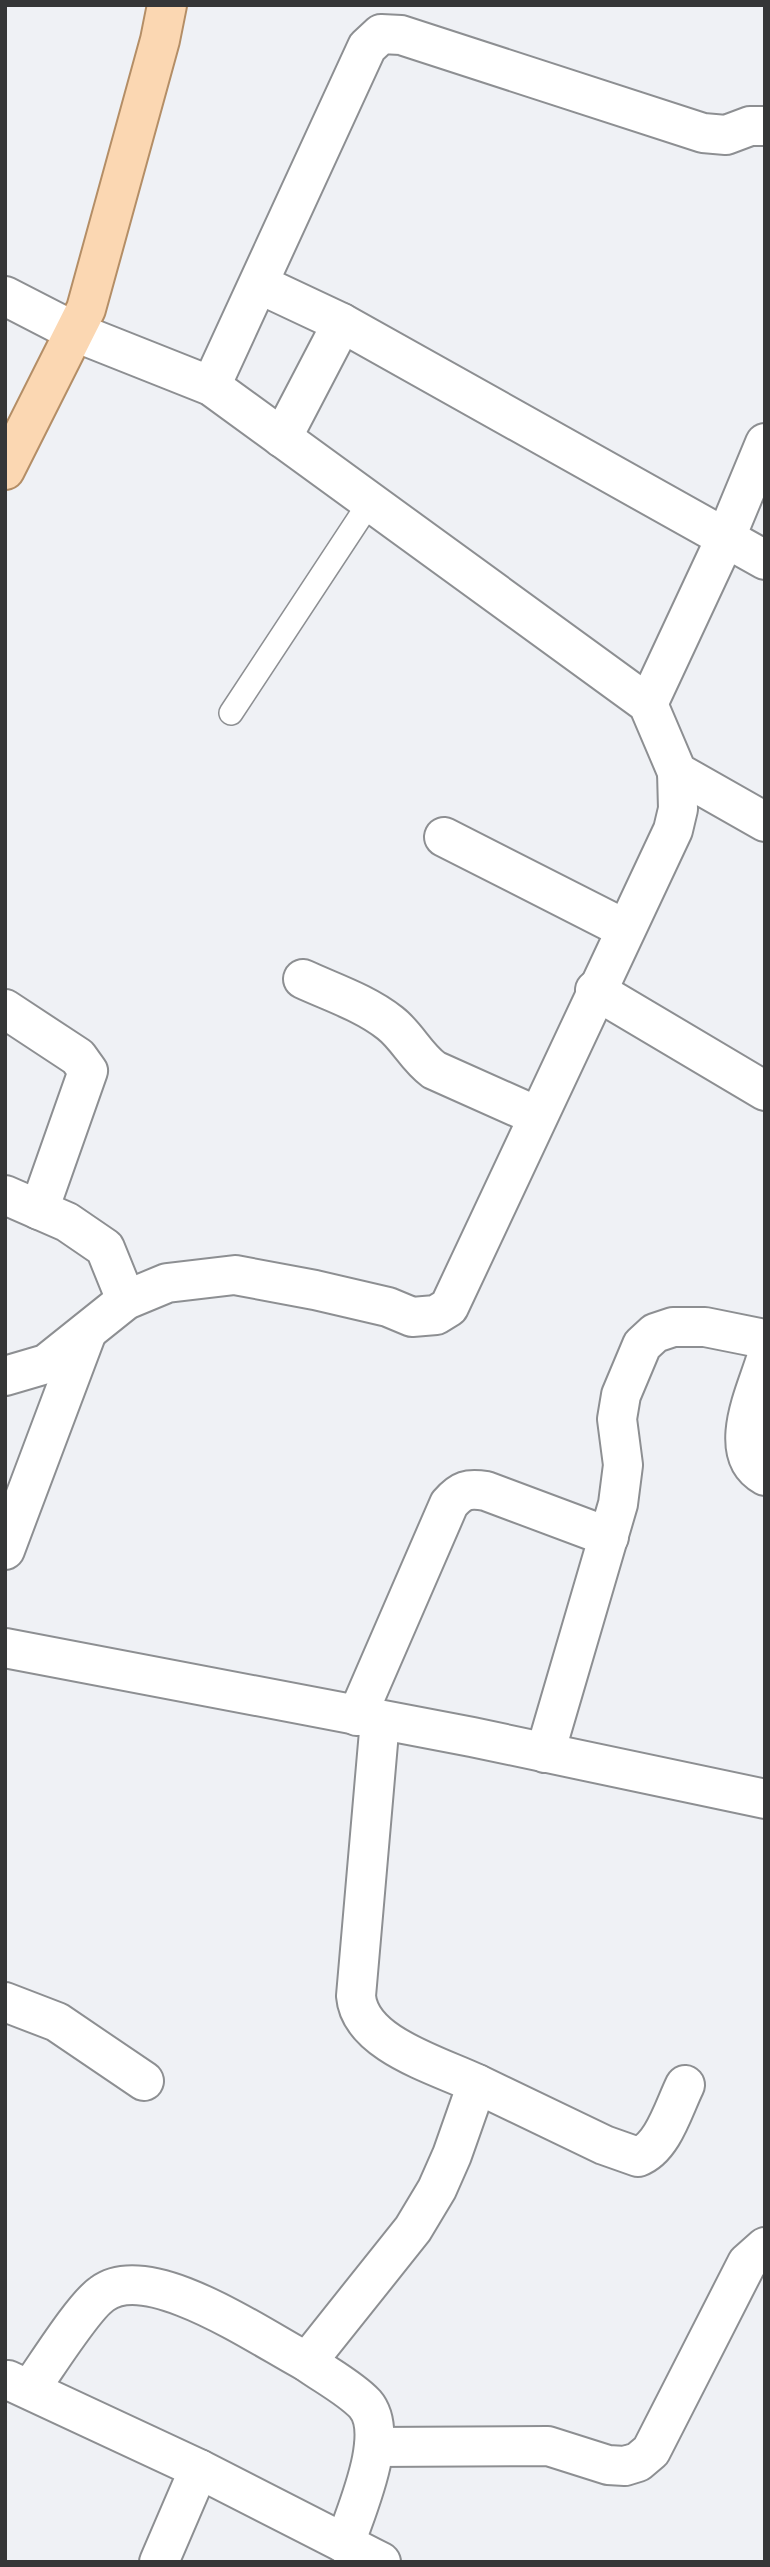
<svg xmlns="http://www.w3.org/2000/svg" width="770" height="2567" font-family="'Space Grotesk',sans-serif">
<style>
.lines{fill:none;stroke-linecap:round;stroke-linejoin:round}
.lane-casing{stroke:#8d8f92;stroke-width:26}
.street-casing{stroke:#8d8f92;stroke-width:42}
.primary-casing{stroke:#b48e66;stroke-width:42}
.lane{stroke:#fff;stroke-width:23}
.street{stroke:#fff;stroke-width:38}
.primary{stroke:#fbd7b2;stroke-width:38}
</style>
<rect width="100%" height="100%" fill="#eff1f5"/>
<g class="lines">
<defs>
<path id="lane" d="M 231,713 L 370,502"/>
<g id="street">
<path d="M 259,284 L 342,323 L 765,560"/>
<path d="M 5,296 L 75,332 L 211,386 L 648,704 L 677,772 L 765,822"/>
<path d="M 211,386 L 367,47 L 381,34 L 401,35 L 703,133 L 726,135 L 750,126 L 765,126"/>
<path d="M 282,438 L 342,323"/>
<path d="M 648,704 L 726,537 L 765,443"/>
<path d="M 444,837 L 625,929"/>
<path d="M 303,979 C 331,992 365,1003 390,1023 C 407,1036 416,1057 434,1070 L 537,1116"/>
<path d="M 595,990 L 765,1091"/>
<path d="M 5,1009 L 78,1057 L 88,1071 L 39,1210"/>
<path d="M 5,1195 L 67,1222 L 105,1248 L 126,1300"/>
<path d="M 765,1362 C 755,1394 726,1454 765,1476"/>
<path d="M 5,1376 L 46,1364 L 126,1300 L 167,1283 L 235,1275 L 315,1290 L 388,1307 L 412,1317 L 436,1315 L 449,1307 L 673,830 L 678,809 L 677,772"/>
<path d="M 5,1550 L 87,1332"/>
<path d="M 5,1648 L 472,1737 L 765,1799"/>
<path d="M 357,1716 L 449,1504 C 461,1490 468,1488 486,1491 L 609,1537"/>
<path d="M 545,1753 L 618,1504 L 623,1465 L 617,1419 L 621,1395 L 642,1345 L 655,1333 L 673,1327 L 705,1327 L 765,1339"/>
<path d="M 5,2002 L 57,2022 L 144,2081"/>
<path d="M 477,2084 L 604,2145 L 638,2157 C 663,2148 674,2107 685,2085"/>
<path d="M 307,2362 C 325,2375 350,2388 365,2404 C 391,2434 356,2510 345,2544"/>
<path d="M 8,2380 L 199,2469 L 381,2562"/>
<path d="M 30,2389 C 46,2367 83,2307 102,2294 C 149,2259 261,2338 307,2362 L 413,2229 L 437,2189 L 452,2155 L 477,2084 C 437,2065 360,2044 356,1996 L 380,1720"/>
<path d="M 374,2447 L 548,2446 L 608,2465 L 625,2466 L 638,2462 L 651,2451 L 747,2263 L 765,2247"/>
<path d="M 159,2562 L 199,2469"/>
</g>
<path id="primary" d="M 5,470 L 86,309 L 160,40 L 167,5"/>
</defs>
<!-- lane casing -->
<use href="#lane" class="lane-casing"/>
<!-- street casing -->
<use href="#street" class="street-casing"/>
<!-- primary casing -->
<use href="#primary" class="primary-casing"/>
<!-- lane -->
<use href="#lane" class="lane"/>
<!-- street -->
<use href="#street" class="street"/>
<!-- primary -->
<use href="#primary" class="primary"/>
</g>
<!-- border -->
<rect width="770" height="2567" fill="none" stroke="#353637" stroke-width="14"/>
</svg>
